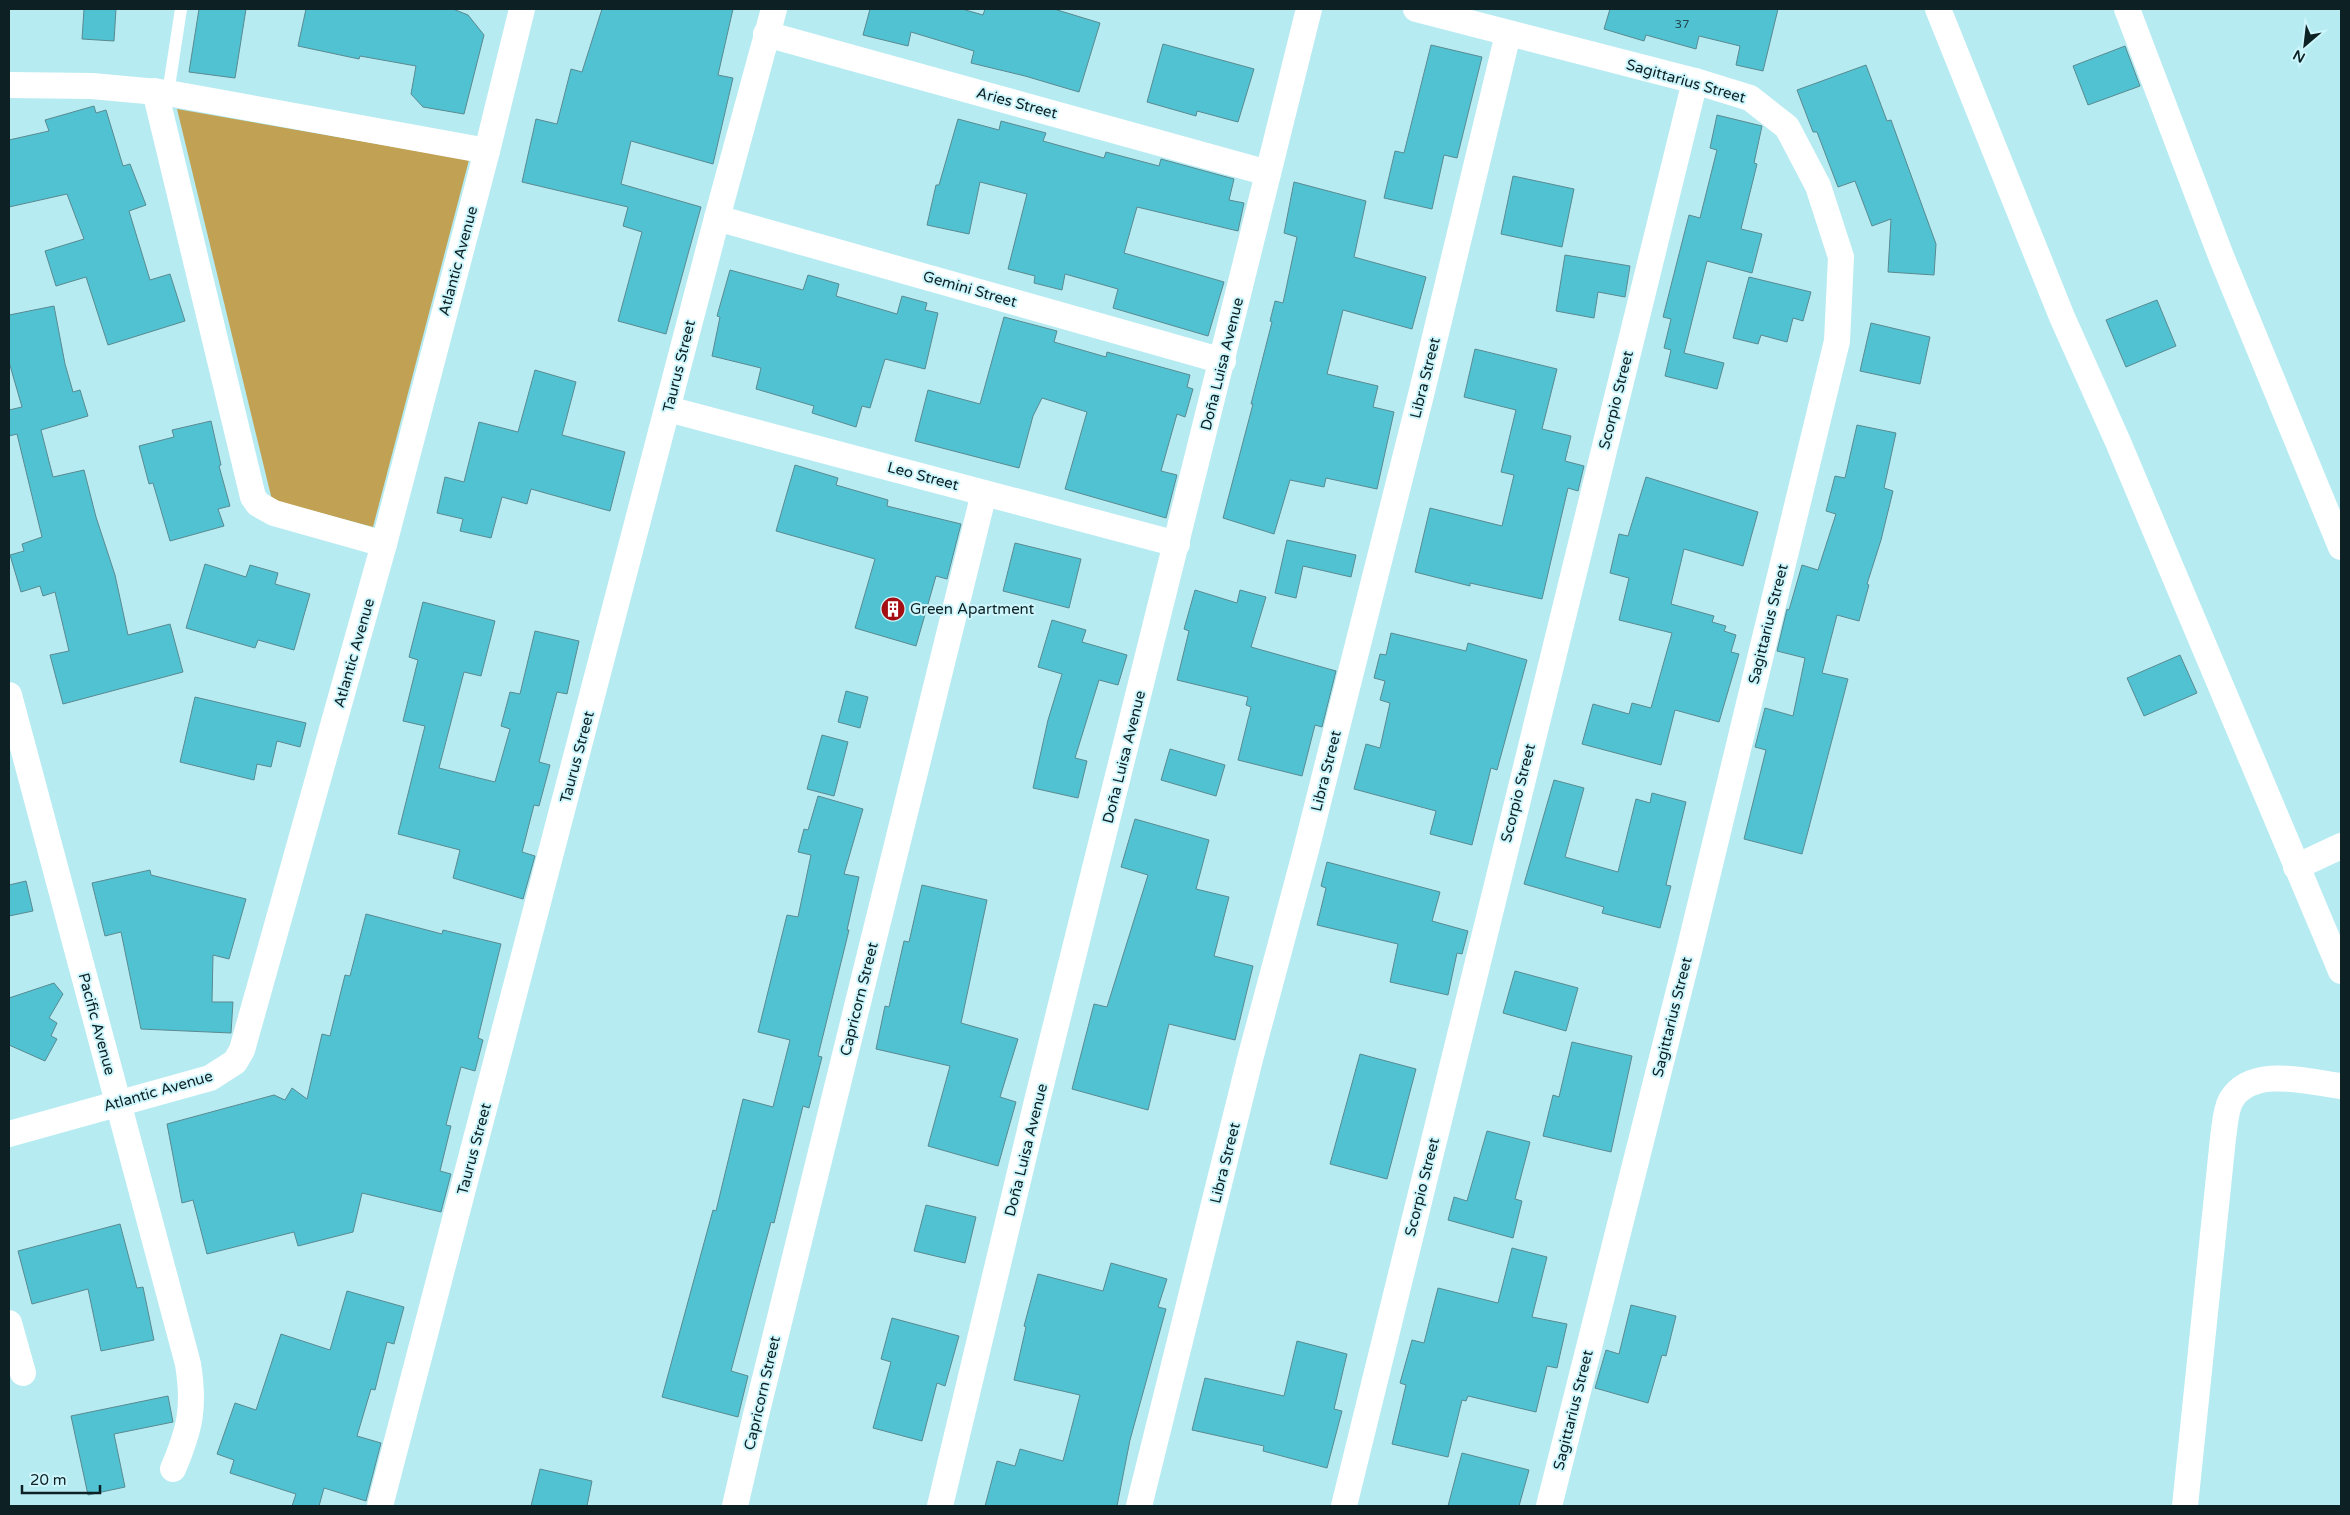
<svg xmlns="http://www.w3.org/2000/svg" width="2350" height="1515" font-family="'Varela Round',sans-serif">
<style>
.forest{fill:#c1a255}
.building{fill:#51c2d2;stroke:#598a91}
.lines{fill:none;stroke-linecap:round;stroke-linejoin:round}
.lane{stroke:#fff;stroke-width:12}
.street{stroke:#fff;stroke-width:26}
.labels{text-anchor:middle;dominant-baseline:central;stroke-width:4;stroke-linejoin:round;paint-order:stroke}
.number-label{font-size:12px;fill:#1e4950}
.street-label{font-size:15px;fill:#0d2124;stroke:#cdf6fc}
.poi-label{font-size:15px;fill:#0d2124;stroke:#cdf6fc;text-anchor:start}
</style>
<rect width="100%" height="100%" fill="#b7ebf2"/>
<!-- forest -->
<path class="forest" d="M 177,109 L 469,160 L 373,527 L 272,500 Z"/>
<!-- building -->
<g class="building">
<path d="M 84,9 L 116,9 L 114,41 L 82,39 Z"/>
<path d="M 199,9 L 246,9 L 235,78 L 189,72 Z"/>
<path d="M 306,9 L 453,9 L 468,15 L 484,35 L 464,114 L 423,107 L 411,94 L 416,66 L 360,56 L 359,59 L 298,46 Z"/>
<path d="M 602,9 L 733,9 L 718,75 L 733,78 L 713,164 L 631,141 L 621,184 L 701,207 L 666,334 L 618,321 L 642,232 L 623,226 L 628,207 L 522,182 L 536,119 L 557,124 L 571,69 L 582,72 Z"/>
<path d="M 870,9 L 962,9 L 983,15 L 985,9 L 1054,9 L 1100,23 L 1079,92 L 1025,76 L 971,63 L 974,51 L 911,32 L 908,46 L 863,35 Z"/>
<path d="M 1610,9 L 1778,9 L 1763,71 L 1736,65 L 1740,46 L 1699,36 L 1696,49 L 1646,35 L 1644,41 L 1604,29 Z"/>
<path d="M 1163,44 L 1254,69 L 1238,122 L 1197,111 L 1196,116 L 1147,102 Z"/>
<path d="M 1431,45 L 1482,57 L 1457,158 L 1444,155 L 1432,209 L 1384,198 L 1395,151 L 1404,153 Z"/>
<path d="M 2125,46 L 2140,86 L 2088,105 L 2073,66 Z"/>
<path d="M 1866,65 L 1887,121 L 1891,120 L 1936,244 L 1934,275 L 1888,272 L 1891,219 L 1872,226 L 1855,181 L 1838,187 L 1817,132 L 1813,132 L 1797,90 Z"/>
<path d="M 94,106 L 96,113 L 106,110 L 123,166 L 130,164 L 146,205 L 129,211 L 150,280 L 170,274 L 185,321 L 108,345 L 86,277 L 56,286 L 45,251 L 84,239 L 67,194 L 9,207 L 9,140 L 49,131 L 45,120 Z"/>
<path d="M 1717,115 L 1762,126 L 1754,163 L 1757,164 L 1741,229 L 1762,234 L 1752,273 L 1707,261 L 1684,353 L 1724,363 L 1717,389 L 1665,376 L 1671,350 L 1664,348 L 1671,319 L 1663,317 L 1689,215 L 1700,218 L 1717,150 L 1710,148 Z"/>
<path d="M 958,119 L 999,130 L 1001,121 L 1046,133 L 1043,141 L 1104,158 L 1106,152 L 1159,166 L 1161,159 L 1234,179 L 1229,200 L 1244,203 L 1238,231 L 1137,207 L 1124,253 L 1224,282 L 1208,336 L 1113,308 L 1118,289 L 1065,274 L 1062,290 L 1034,283 L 1035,276 L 1008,269 L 1027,194 L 980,182 L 969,234 L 927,225 L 936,185 L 939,185 Z"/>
<path d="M 1513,176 L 1574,189 L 1562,247 L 1501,234 Z"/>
<path d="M 1294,182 L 1366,201 L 1354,257 L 1426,277 L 1412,329 L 1343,310 L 1327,374 L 1378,386 L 1373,407 L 1394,412 L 1377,489 L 1326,478 L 1324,487 L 1290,480 L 1274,534 L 1223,518 L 1253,404 L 1251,404 L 1272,322 L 1270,321 L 1275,301 L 1283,303 L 1297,237 L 1284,233 Z"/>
<path d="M 1565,255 L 1630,266 L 1625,297 L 1598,292 L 1594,318 L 1556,311 Z"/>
<path d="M 730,270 L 803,290 L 808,275 L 839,284 L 836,296 L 897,314 L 902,296 L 927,303 L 925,310 L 938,313 L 925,369 L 885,359 L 870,408 L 862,406 L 856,427 L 812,413 L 814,406 L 756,389 L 761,368 L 712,356 L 720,317 L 717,316 Z"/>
<path d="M 1749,277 L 1811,292 L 1803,321 L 1793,318 L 1787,342 L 1761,335 L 1758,344 L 1733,338 Z"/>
<path d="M 2157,300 L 2176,346 L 2126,367 L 2106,320 Z"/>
<path d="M 54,306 L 65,364 L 73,392 L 80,390 L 88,416 L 41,430 L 53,477 L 84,470 L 96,517 L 115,575 L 128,635 L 170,624 L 183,672 L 63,704 L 50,655 L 69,651 L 55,592 L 43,596 L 40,586 L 21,592 L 10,555 L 24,551 L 22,544 L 42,537 L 17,434 L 9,436 L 9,410 L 22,407 L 9,362 L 9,315 Z"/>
<path d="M 1004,317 L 1057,331 L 1054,342 L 1106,357 L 1107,352 L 1190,375 L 1187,387 L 1193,389 L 1185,417 L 1177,414 L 1161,471 L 1177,475 L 1166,518 L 1065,489 L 1087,412 L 1042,398 L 1033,416 L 1019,468 L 915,441 L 928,390 L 980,404 Z"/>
<path d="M 1871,323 L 1930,337 L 1920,384 L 1860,371 Z"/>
<path d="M 1475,349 L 1557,369 L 1542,429 L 1571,436 L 1565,461 L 1584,466 L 1578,491 L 1568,488 L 1542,599 L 1470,583 L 1470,586 L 1415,572 L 1430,508 L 1502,526 L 1514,475 L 1501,472 L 1516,410 L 1464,397 Z"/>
<path d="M 535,370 L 576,382 L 562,435 L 625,452 L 610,511 L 531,489 L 527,504 L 502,497 L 491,538 L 460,531 L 463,519 L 437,513 L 445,477 L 464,482 L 479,422 L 518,432 Z"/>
<path d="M 211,421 L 221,465 L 219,466 L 230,506 L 218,509 L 224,526 L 170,541 L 153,483 L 149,484 L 139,446 L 174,437 L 172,430 Z"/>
<path d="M 1857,425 L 1896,433 L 1884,488 L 1893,491 L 1881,540 L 1867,584 L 1869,585 L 1859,621 L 1837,615 L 1822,673 L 1848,679 L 1802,854 L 1744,839 L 1766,750 L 1755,747 L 1765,708 L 1793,716 L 1805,658 L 1777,651 L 1787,609 L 1789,610 L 1802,565 L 1818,570 L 1836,514 L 1826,511 L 1835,476 L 1845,478 Z"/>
<path d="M 795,465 L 838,478 L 836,485 L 888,500 L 887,506 L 961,524 L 947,579 L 936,576 L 916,646 L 855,628 L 875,559 L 776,531 Z"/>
<path d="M 1646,477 L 1758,512 L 1743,566 L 1684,549 L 1671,604 L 1714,616 L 1712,622 L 1726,626 L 1724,631 L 1736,635 L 1731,652 L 1739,654 L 1719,722 L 1675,710 L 1661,765 L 1582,744 L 1593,704 L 1629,714 L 1632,703 L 1651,708 L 1672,633 L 1619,620 L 1629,578 L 1610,573 L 1619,534 L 1628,536 Z"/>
<path d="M 1287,540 L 1356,555 L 1351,577 L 1303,566 L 1296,598 L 1275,593 Z"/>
<path d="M 1015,543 L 1081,559 L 1069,608 L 1003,591 Z"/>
<path d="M 205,564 L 246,577 L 250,565 L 278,573 L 275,584 L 310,594 L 294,650 L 258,640 L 255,648 L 186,628 Z"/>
<path d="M 1195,590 L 1237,603 L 1240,590 L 1266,597 L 1251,647 L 1336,671 L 1322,727 L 1315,725 L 1302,776 L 1238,760 L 1251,707 L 1246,705 L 1248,697 L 1177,680 L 1189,631 L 1184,629 Z"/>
<path d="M 423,602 L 495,621 L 481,676 L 464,672 L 439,768 L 495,782 L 510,729 L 501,726 L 510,692 L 520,694 L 535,631 L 579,641 L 567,694 L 557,692 L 539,762 L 550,765 L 539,806 L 534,805 L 522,852 L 535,856 L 523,899 L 453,878 L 460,850 L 398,834 L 425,726 L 403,721 L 418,660 L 409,657 Z"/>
<path d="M 1052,620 L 1086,630 L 1082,642 L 1127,655 L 1118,685 L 1099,680 L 1075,758 L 1087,761 L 1078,798 L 1033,788 L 1048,720 L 1062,674 L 1038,667 Z"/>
<path d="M 1391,633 L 1466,651 L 1468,643 L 1527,660 L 1497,770 L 1491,768 L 1472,845 L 1430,834 L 1436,811 L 1354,789 L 1366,744 L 1380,748 L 1390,703 L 1380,700 L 1385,681 L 1374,678 L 1380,654 L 1386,655 Z"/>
<path d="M 2180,655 L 2197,693 L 2144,716 L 2127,678 Z"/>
<path d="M 846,691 L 868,697 L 860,728 L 838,722 Z"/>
<path d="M 195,697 L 306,723 L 300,747 L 277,741 L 271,767 L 257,764 L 254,780 L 180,762 Z"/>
<path d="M 822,735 L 848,742 L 834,796 L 807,789 Z"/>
<path d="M 1170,749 L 1225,765 L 1216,796 L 1161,780 Z"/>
<path d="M 1554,780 L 1584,788 L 1565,857 L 1618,872 L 1636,799 L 1650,803 L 1652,793 L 1686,802 L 1666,885 L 1671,886 L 1660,928 L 1602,913 L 1604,907 L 1524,884 Z"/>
<path d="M 818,796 L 863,809 L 844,874 L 859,877 L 847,930 L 849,930 L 818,1056 L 822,1057 L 809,1108 L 803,1106 L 774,1223 L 771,1222 L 731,1371 L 748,1376 L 738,1417 L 662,1397 L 713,1210 L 716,1211 L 743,1099 L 773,1107 L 790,1040 L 758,1032 L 787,915 L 798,917 L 811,855 L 798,852 L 804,829 L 808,830 Z"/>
<path d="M 1135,819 L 1209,840 L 1196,889 L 1229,897 L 1214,956 L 1253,966 L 1235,1040 L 1169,1024 L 1148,1110 L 1072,1089 L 1094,1004 L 1107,1007 L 1148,875 L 1121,867 Z"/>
<path d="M 1327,862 L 1440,892 L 1432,921 L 1468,931 L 1462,954 L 1457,953 L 1448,995 L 1390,982 L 1398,944 L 1317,925 L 1326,888 L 1321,886 Z"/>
<path d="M 150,870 L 151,875 L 246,899 L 229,959 L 213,955 L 212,1002 L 233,1002 L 231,1033 L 141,1029 L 121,932 L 105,936 L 92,883 Z"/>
<path d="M 26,881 L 33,911 L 9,916 L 9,885 Z"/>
<path d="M 922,885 L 987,900 L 961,1023 L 1018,1039 L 1000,1097 L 1016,1102 L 998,1166 L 928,1146 L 950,1066 L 876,1049 L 885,1006 L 889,1007 L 904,941 L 909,942 Z"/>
<path d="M 366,914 L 442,934 L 443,930 L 501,944 L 478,1038 L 483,1040 L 475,1071 L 461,1067 L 446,1125 L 451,1126 L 440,1171 L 451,1174 L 441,1212 L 362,1193 L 353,1232 L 298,1246 L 294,1232 L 207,1254 L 193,1200 L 182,1203 L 167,1124 L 274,1095 L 285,1100 L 292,1088 L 307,1099 L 322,1034 L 330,1036 L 345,975 L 350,976 Z"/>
<path d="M 1515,971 L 1578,988 L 1566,1031 L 1503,1013 Z"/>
<path d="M 54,983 L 63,994 L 49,1018 L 57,1023 L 51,1036 L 57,1039 L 45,1061 L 9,1045 L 9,998 Z"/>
<path d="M 1572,1042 L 1632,1056 L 1611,1152 L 1543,1136 L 1553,1095 L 1559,1097 Z"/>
<path d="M 1360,1054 L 1416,1069 L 1387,1179 L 1330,1164 Z"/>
<path d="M 1487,1131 L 1530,1142 L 1515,1199 L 1522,1201 L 1513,1238 L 1448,1220 L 1454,1197 L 1467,1201 Z"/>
<path d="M 926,1205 L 976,1217 L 965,1263 L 914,1251 Z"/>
<path d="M 120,1224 L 137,1288 L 143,1287 L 154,1340 L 101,1351 L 88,1289 L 32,1304 L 18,1251 Z"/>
<path d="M 1512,1248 L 1547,1257 L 1532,1317 L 1567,1324 L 1557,1368 L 1547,1366 L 1536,1412 L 1468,1396 L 1466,1401 L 1462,1400 L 1448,1457 L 1392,1444 L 1406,1385 L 1400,1383 L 1412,1340 L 1424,1343 L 1438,1288 L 1498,1303 Z"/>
<path d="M 1111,1263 L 1167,1279 L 1158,1307 L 1166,1309 L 1130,1440 L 1117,1506 L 985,1506 L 997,1461 L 1015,1466 L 1020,1449 L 1063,1461 L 1080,1395 L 1014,1380 L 1026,1327 L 1024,1326 L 1038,1274 L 1103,1291 Z"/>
<path d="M 347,1291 L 404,1307 L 394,1344 L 387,1342 L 375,1390 L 371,1389 L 357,1436 L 381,1443 L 366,1501 L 324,1488 L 319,1506 L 292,1506 L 296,1494 L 230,1473 L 234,1460 L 217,1454 L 235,1403 L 256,1410 L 281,1334 L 330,1350 Z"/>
<path d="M 1631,1305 L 1676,1316 L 1666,1356 L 1662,1355 L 1648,1403 L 1595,1388 L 1606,1350 L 1619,1354 Z"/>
<path d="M 892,1318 L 959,1336 L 945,1386 L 937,1383 L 922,1441 L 873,1428 L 891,1362 L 881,1359 Z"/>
<path d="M 1297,1341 L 1347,1354 L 1334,1409 L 1342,1411 L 1327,1468 L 1263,1451 L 1264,1446 L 1192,1430 L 1205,1378 L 1284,1396 Z"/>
<path d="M 168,1396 L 173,1422 L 114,1434 L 125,1487 L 88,1495 L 71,1416 Z"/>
<path d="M 1462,1453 L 1529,1470 L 1519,1506 L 1448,1506 Z"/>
<path d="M 540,1469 L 592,1481 L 587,1506 L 531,1506 Z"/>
</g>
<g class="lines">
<!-- lane -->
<path class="lane" d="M 168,93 L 181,9"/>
<!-- street -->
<g class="street">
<path d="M 1416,9 L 1695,81 L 1750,98 L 1787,127 L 1818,186 L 1841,257 L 1837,341 L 1690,947 L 1549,1506"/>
<path d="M 1938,9 L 2062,317 L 2118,442 L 2341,971"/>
<path d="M 2127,9 L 2221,256 L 2341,547"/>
<path d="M 766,34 L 1268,173"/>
<path d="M 9,85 L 92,86 L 168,93 L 487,151"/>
<path d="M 155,91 L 253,497 L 258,504 L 274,513 L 384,544"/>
<path d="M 717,218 L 1223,361"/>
<path d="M 668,409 L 1177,544"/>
<path d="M 9,695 L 188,1364 C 195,1408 190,1429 173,1469"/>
<path d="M 2296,867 L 2341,846"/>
<path d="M 9,1134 L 210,1078 L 235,1062 L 242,1050 L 384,544 L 487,151 L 522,9"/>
<path d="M 9,1323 L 23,1373"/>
<path d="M 380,1506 L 717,218 L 774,9"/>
<path d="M 735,1506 L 756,1415 L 984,493"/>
<path d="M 940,1506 L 1038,1097 L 1309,9"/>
<path d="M 1139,1506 L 1250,1059 L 1306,850 L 1421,395 L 1508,34"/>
<path d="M 1344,1506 L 1695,81"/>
<path d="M 2185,1506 L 2223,1138 C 2225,1126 2225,1111 2231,1100 C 2252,1065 2308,1082 2341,1086"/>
</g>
</g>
<!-- icons -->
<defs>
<symbol id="building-disc" viewBox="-11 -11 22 22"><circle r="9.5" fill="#a50e12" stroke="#cdf6fc"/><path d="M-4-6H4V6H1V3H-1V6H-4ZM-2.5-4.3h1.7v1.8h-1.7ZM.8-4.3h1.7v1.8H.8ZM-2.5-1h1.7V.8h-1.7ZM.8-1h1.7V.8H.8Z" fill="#fff"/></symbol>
</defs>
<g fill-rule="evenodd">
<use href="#building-disc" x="879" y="595" width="28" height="28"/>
</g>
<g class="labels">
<!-- number labels -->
<g class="number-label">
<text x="1682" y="24">37</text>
</g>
<!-- street labels -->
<g class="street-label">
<text transform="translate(1686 81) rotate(16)">Sagittarius Street</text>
<text transform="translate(1017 103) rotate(15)">Aries Street</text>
<text transform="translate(458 261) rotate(-75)">Atlantic Avenue</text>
<text transform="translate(970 289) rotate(16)">Gemini Street</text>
<text transform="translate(1222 364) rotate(-76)">Doña Luisa Avenue</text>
<text transform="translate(679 366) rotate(-76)">Taurus Street</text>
<text transform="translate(1425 378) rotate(-76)">Libra Street</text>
<text transform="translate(1616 400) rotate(-76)">Scorpio Street</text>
<text transform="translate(923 476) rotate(15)">Leo Street</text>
<text transform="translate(1768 624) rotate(-76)">Sagittarius Street</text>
<text transform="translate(354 653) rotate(-74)">Atlantic Avenue</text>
<text transform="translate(577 757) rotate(-75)">Taurus Street</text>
<text transform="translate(1124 757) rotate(-76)">Doña Luisa Avenue</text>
<text transform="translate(1326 771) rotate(-76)">Libra Street</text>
<text transform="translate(1518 793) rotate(-76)">Scorpio Street</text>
<text transform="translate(859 999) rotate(-76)">Capricorn Street</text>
<text transform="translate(1672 1017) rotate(-76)">Sagittarius Street</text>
<text transform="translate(97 1024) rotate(75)">Pacific Avenue</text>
<text transform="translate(158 1091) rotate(-16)">Atlantic Avenue</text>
<text transform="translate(474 1149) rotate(-75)">Taurus Street</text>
<text transform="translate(1026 1150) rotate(-76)">Doña Luisa Avenue</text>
<text transform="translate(1225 1163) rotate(-76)">Libra Street</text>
<text transform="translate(1422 1187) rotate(-76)">Scorpio Street</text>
<text transform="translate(762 1393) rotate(-77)">Capricorn Street</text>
<text transform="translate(1573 1410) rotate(-76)">Sagittarius Street</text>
</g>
<!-- poi labels -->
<g class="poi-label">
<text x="910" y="609">Green Apartment</text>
</g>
</g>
<!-- border -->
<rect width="2350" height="1515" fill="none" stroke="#0d2124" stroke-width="20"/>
<!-- north arrow -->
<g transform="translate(2305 45) rotate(208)" stroke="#cdf6fc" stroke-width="4" paint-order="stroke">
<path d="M0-4L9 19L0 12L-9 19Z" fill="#0d2124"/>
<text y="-8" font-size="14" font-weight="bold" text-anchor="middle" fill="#0d2124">N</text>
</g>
<!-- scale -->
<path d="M22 1485v8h78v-8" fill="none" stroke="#0d2124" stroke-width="2.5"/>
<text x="30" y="1485" font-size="15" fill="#0d2124" stroke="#cdf6fc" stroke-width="4" paint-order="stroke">20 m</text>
</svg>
